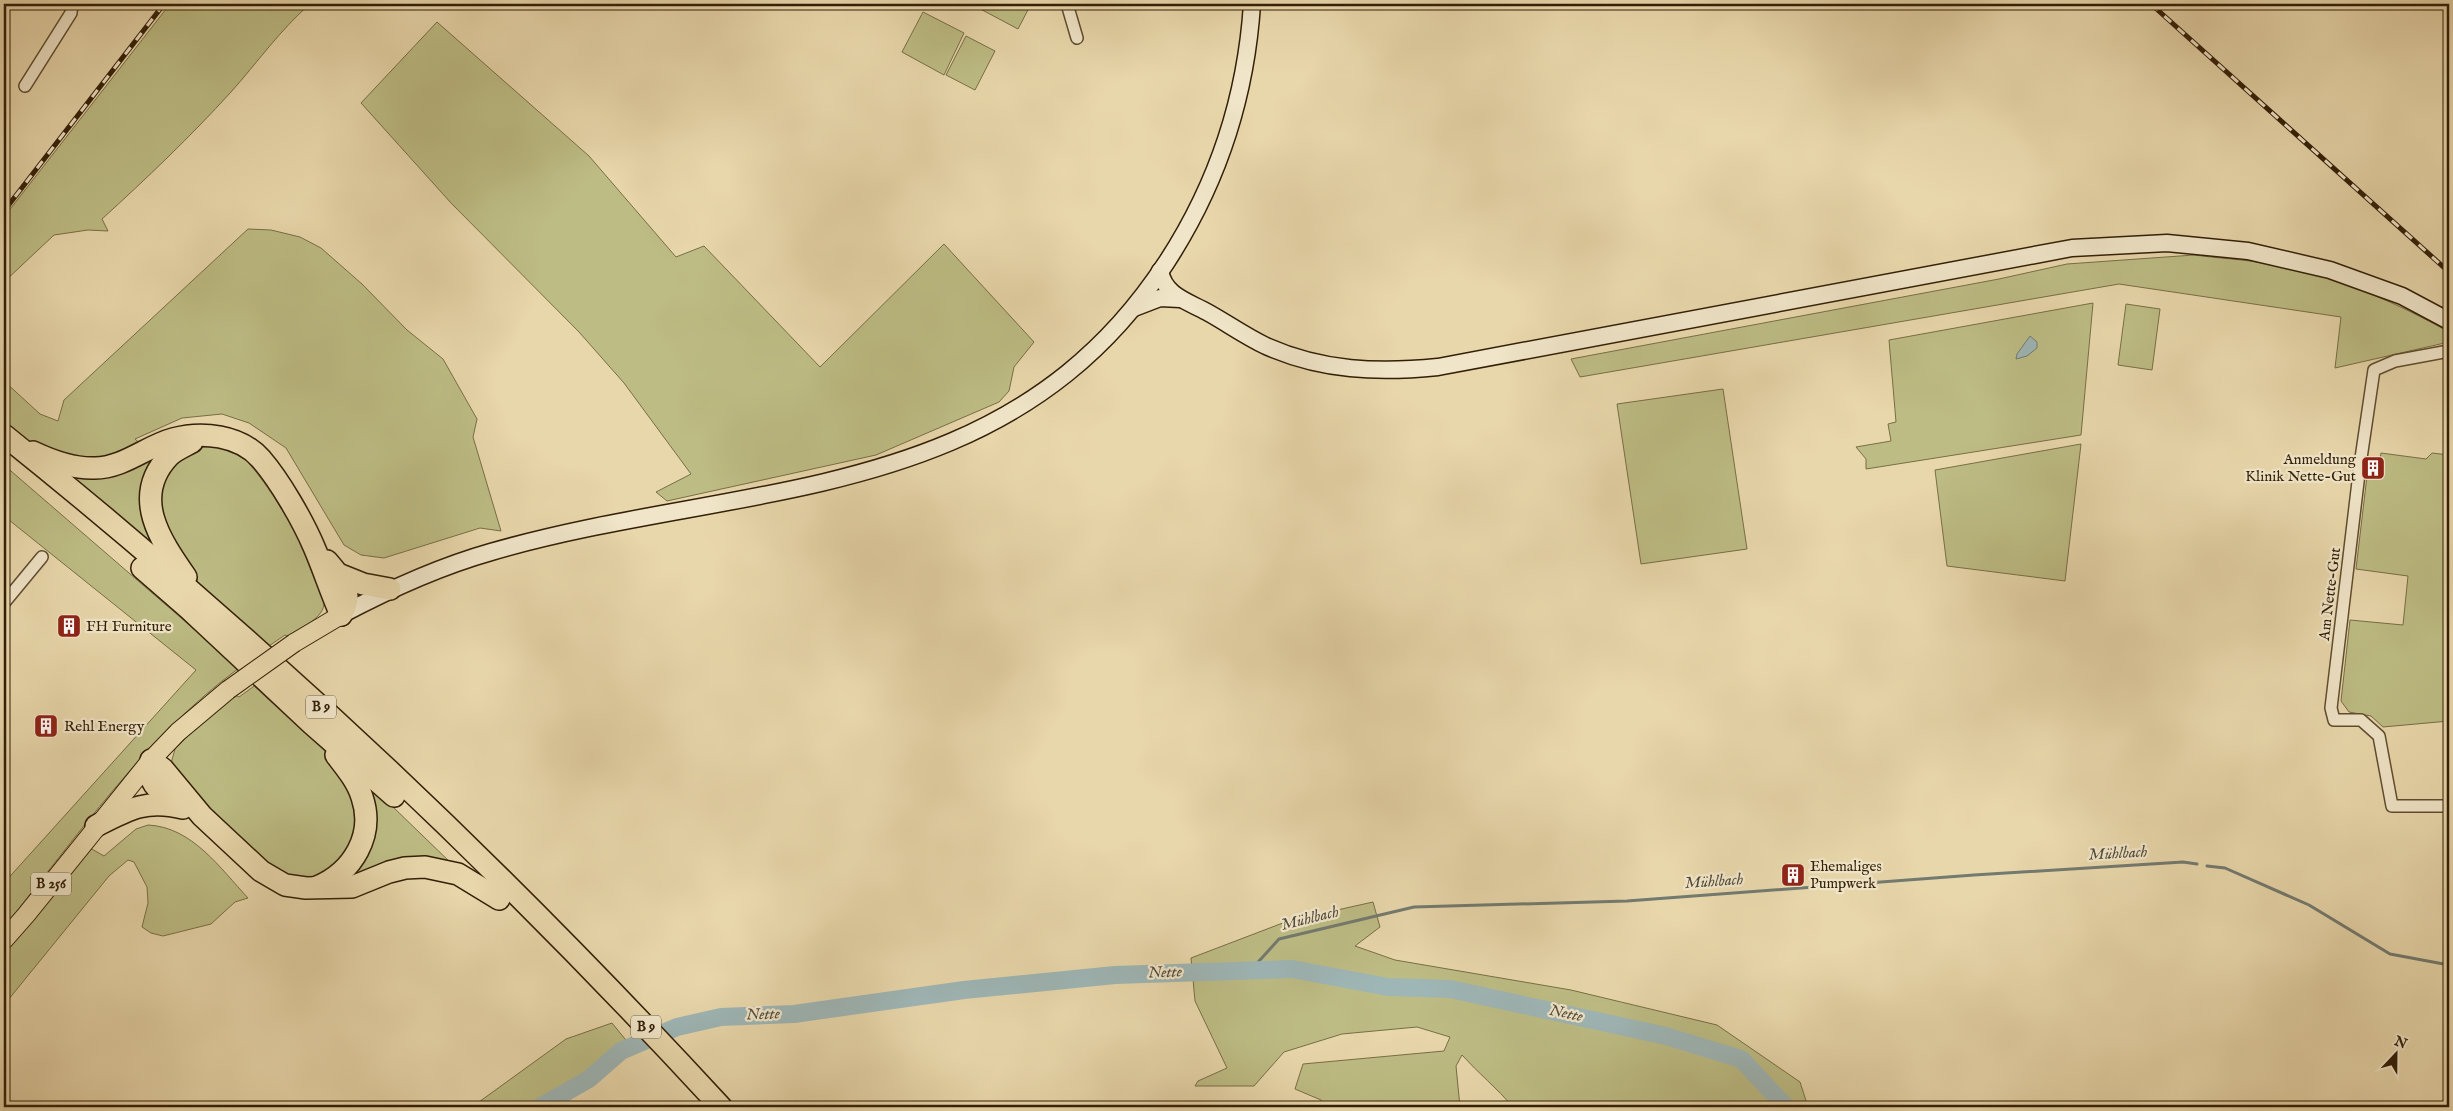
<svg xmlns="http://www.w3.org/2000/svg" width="2453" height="1111" font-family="'IM FELL English',serif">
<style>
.green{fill:#bdbc84;stroke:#786e46}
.water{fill:#9eb6b6;stroke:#737a70}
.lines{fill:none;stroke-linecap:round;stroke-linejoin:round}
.stream{stroke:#737a70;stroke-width:3}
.river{stroke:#9eb6b6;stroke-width:18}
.street-casing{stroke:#604d30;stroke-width:14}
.secondary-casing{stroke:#321f07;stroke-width:19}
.primary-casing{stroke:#321f07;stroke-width:20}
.highway-casing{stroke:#321f07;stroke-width:24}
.street{stroke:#f0e5c8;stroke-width:11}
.secondary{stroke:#f0e5c8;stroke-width:16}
.primary{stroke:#e8d7ab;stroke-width:18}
.highway{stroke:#e8d7ab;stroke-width:21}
.rail-casing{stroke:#321f07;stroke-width:5}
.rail{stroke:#f0e5c8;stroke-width:3;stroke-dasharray:9;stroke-linecap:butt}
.primary-bridge-casing{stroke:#321f07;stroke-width:20;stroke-linecap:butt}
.primary-bridge{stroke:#e8d7ab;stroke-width:18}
.labels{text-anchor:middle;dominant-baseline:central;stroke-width:4.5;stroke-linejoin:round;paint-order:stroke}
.shield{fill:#f0e5c8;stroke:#6b5a41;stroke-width:1}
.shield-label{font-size:14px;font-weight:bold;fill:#321f07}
.poi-label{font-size:15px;fill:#321f07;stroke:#f0e5c8;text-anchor:start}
.street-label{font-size:15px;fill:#321f07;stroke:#f0e5c8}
.water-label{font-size:16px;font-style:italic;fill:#524c3c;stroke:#f0e5c8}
</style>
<rect width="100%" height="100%" fill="#e8d7ab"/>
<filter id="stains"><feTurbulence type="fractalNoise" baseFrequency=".004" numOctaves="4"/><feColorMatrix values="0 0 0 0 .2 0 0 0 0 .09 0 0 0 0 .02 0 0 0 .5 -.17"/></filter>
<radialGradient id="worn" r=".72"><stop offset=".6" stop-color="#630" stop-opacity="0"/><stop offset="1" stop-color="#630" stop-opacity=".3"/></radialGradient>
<!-- green -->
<g class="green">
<path d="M 170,4 L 310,4 C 280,30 257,63 231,92 C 190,137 147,178 102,219 L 108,231 L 88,230 L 54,235 L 4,282 L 4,217 Z"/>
<path d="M 971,4 L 1031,4 L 1018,29 Z"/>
<path d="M 923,12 L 964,33 L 944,75 L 902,52 Z"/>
<path d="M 437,22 L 589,156 L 676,257 L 704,246 L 820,367 L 944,244 L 1034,342 L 1014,367 L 1009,391 L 999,402 L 876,455 L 667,501 L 656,492 L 691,474 L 624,383 L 579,332 L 451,203 L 361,103 Z"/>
<path d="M 966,36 L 995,51 L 975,90 L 946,75 Z"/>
<path d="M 248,229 L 271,230 L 300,237 L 321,248 L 362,284 L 407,330 L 443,359 L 477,419 L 473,437 L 501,531 L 480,528 L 384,558 L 361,555 L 344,545 L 286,448 L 249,423 L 222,414 L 182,418 L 135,439 L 144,447 L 93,463 L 30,443 L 4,423 L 4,381 L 40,414 L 58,421 L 64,400 Z"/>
<path d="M 2194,255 C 2224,259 2256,260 2286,267 C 2344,280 2397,303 2449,332 L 2449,342 L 2335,368 L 2341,317 L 2119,284 L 1580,377 L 1571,359 L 1999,279 L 2067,264 Z"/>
<path d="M 2093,303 L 2081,435 L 1866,469 L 1866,459 L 1856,447 L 1891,441 L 1888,424 L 1896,422 L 1889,340 Z"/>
<path d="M 2126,304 L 2160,309 L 2152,370 L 2118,365 Z"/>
<path d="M 1723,389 L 1747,549 L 1641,564 L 1617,404 Z"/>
<path d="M 176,442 L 158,464 L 164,555 L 65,475 Z"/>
<path d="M 2081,444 L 2065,581 L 1947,566 L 1935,470 Z"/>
<path d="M 209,446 C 221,448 231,449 241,456 C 263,472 329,580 324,605 C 321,620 299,629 287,636 L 285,635 L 266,648 L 202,587 L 180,562 L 156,504 L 170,465 L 194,449 Z"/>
<path d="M 2381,453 L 2426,459 L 2432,453 L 2449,455 L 2449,721 L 2383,727 L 2371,716 L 2349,712 L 2341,701 L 2350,620 L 2403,625 L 2408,576 L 2356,569 L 2367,476 L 2377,477 Z"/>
<path d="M 4,465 L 239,668 C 145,737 77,837 4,927 L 4,883 L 196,670 L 4,516 Z"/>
<path d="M 257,684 L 331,757 L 361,814 L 345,863 L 311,878 L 296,879 L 262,864 L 170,767 L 175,749 L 207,717 L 235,695 L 239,697 Z"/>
<path d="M 361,776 L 453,865 L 340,878 L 351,870 Z"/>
<path d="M 148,825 C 192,827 220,868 248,898 L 235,902 L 211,924 L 163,936 L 151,933 L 142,927 L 148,903 L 147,887 L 134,862 L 128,860 L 109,876 L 4,1005 L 4,954 L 90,848 L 104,856 L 136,829 Z"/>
<path d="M 1373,902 L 1380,927 L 1355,946 L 1395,960 L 1571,990 L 1717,1025 L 1800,1082 L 1808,1107 L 1513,1107 C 1497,1088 1478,1073 1462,1055 L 1456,1066 L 1460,1107 L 1323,1107 L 1321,1100 L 1295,1089 L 1303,1064 L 1444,1051 L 1450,1037 L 1417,1027 L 1342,1034 L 1284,1052 L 1254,1086 L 1195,1086 L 1198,1081 L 1227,1068 L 1195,1001 L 1191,958 L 1288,921 Z"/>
<path d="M 612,1023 L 634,1050 L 558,1107 L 472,1107 L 566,1039 Z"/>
</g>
<!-- water -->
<path class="water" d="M 2030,336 L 2037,342 L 2037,348 L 2027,356 L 2016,359 L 2017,354 Z"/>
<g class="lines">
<!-- stream -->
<g class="stream">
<path d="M 2207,866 L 2225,868 L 2309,905 L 2390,954 L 2449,965"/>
<path d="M 1250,971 L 1279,939 L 1414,907 L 1627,901 L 1974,875 L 2183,862 L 2197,864"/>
</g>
<!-- river -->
<path class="river" d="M 540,1107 L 589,1079 L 621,1051 L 677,1027 L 721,1017 L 794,1014 L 964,990 L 1115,975 L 1292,969 L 1388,987 L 1450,989 L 1666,1036 L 1741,1059 L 1786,1107"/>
<defs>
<g id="street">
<path d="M 1067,4 L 1077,38"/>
<path d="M 25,86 L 71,13 L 72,4"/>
<path d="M 2449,351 L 2395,361 L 2374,370 L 2360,465 L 2331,708 L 2334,720 L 2361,720 L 2379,736 L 2392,806 L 2449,806"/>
<path d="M 4,603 L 42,557"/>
</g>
<g id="secondary">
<path d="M 1160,271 C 1165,296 1187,301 1207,312 C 1227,323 1245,336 1266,346 C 1322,371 1378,373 1438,367 L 2072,248 L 2167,243 L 2248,251 L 2330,270 L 2402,296 L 2449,321"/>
<path d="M 1134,308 L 1160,298 L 1180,299"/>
<path d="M 341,615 C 390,589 438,567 491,552 C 738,480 1005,509 1166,263 C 1217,185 1246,97 1252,4"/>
</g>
<g id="primary">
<path d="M 294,643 L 341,615"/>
<path d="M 4,940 L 26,915 L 151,760 L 178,732 L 228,690"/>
</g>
<g id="highway">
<path d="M 4,435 C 260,640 499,866 721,1107"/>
<path d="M 33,452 C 52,461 73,469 95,468 C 123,468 147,446 173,439 C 202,431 240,435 261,459 C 280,481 303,521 314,547 C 324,570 331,593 341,615"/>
<path d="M 327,561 C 342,578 355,593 341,615"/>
<path d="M 142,568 L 188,608 L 312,724 L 394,796"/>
<path d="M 338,574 L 363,584 L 390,589"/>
<path d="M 186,577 C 161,541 130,497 169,456 C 175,450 185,446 192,442"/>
<path d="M 183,807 C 163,792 145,787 151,760 L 163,769 L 202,816 L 261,871 L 285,885 L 306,888 L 352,887 L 389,872 L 405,868 L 425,867 L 458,874 L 499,899"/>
<path d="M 96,826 C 129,809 146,799 183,808"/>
<path d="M 317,887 C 353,872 375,835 362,797 C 357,781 346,768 336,755"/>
</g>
</defs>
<!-- street casing -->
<use href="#street" class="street-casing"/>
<!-- secondary casing -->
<use href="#secondary" class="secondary-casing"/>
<!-- primary casing -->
<use href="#primary" class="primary-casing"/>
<!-- highway casing -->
<use href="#highway" class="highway-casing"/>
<!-- street -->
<use href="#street" class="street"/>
<!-- secondary -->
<use href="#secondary" class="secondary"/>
<!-- primary -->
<use href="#primary" class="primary"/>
<!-- highway -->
<use href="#highway" class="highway"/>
<defs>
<g id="rail">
<path d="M 2151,4 L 2449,272"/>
<path d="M 4,211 L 164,4"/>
</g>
</defs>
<!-- rail casing -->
<use href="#rail" class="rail-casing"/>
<!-- rail -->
<use href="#rail" class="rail"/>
<defs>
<path id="primary-bridge" d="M 228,690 L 294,643"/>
</defs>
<!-- primary-bridge casing -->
<use href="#primary-bridge" class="primary-bridge-casing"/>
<!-- primary-bridge -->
<use href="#primary-bridge" class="primary-bridge"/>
</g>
<!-- icons -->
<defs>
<symbol id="building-square" viewBox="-11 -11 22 22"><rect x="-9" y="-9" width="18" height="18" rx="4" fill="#8f2418" stroke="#f0e5c8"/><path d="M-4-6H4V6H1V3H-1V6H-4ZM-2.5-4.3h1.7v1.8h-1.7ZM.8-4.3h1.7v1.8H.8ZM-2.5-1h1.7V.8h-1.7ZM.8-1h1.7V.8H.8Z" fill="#fff"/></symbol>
</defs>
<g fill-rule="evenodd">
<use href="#building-square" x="2359" y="454" width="28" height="28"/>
<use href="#building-square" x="55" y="612" width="28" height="28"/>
<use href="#building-square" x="32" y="712" width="28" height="28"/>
<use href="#building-square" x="1779" y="861" width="28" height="28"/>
</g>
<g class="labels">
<!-- shield labels -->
<g class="shield">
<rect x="306" y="695.5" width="30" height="23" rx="4"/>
<rect x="31" y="872.5" width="40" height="23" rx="4"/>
<rect x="631" y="1015.5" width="30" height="23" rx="4"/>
</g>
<g class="shield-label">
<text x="321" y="707">B 9</text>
<text x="51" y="884">B 256</text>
<text x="646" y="1027">B 9</text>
</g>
<!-- poi labels -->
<g class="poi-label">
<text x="2356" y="459" text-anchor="end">Anmeldung<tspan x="2356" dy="17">Klinik Nette-Gut</tspan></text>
<text x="86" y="626">FH Furniture</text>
<text x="64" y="726">Rehl Energy</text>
<text x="1810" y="866">Ehemaliges<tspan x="1810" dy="17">Pumpwerk</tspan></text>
</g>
<!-- street labels -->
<g class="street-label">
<text transform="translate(2330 594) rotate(-83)">Am Nette-Gut</text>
</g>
<!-- water labels -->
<g class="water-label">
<text transform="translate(2118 854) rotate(-3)">Mühlbach</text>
<text transform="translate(1714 882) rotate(-4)">Mühlbach</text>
<text transform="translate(1310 919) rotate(-14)">Mühlbach</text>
<text transform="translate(1165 973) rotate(-2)">Nette</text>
<text transform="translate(1566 1014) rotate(12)">Nette</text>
<text transform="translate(763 1015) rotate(-2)">Nette</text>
</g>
</g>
<!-- margin -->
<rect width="2453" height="1111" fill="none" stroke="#e8d7ab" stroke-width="20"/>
<rect x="5" y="5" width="2443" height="1101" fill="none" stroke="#321f07" stroke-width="2.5"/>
<rect x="10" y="10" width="2433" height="1091" fill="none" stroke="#321f07"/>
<!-- north arrow -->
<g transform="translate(2396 1054) rotate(22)" stroke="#f0e5c8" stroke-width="4" paint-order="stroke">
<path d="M0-4L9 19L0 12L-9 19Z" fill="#321f07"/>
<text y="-8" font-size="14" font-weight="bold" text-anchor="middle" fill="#321f07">N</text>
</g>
<rect width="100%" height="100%" filter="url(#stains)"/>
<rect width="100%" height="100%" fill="url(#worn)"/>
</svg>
